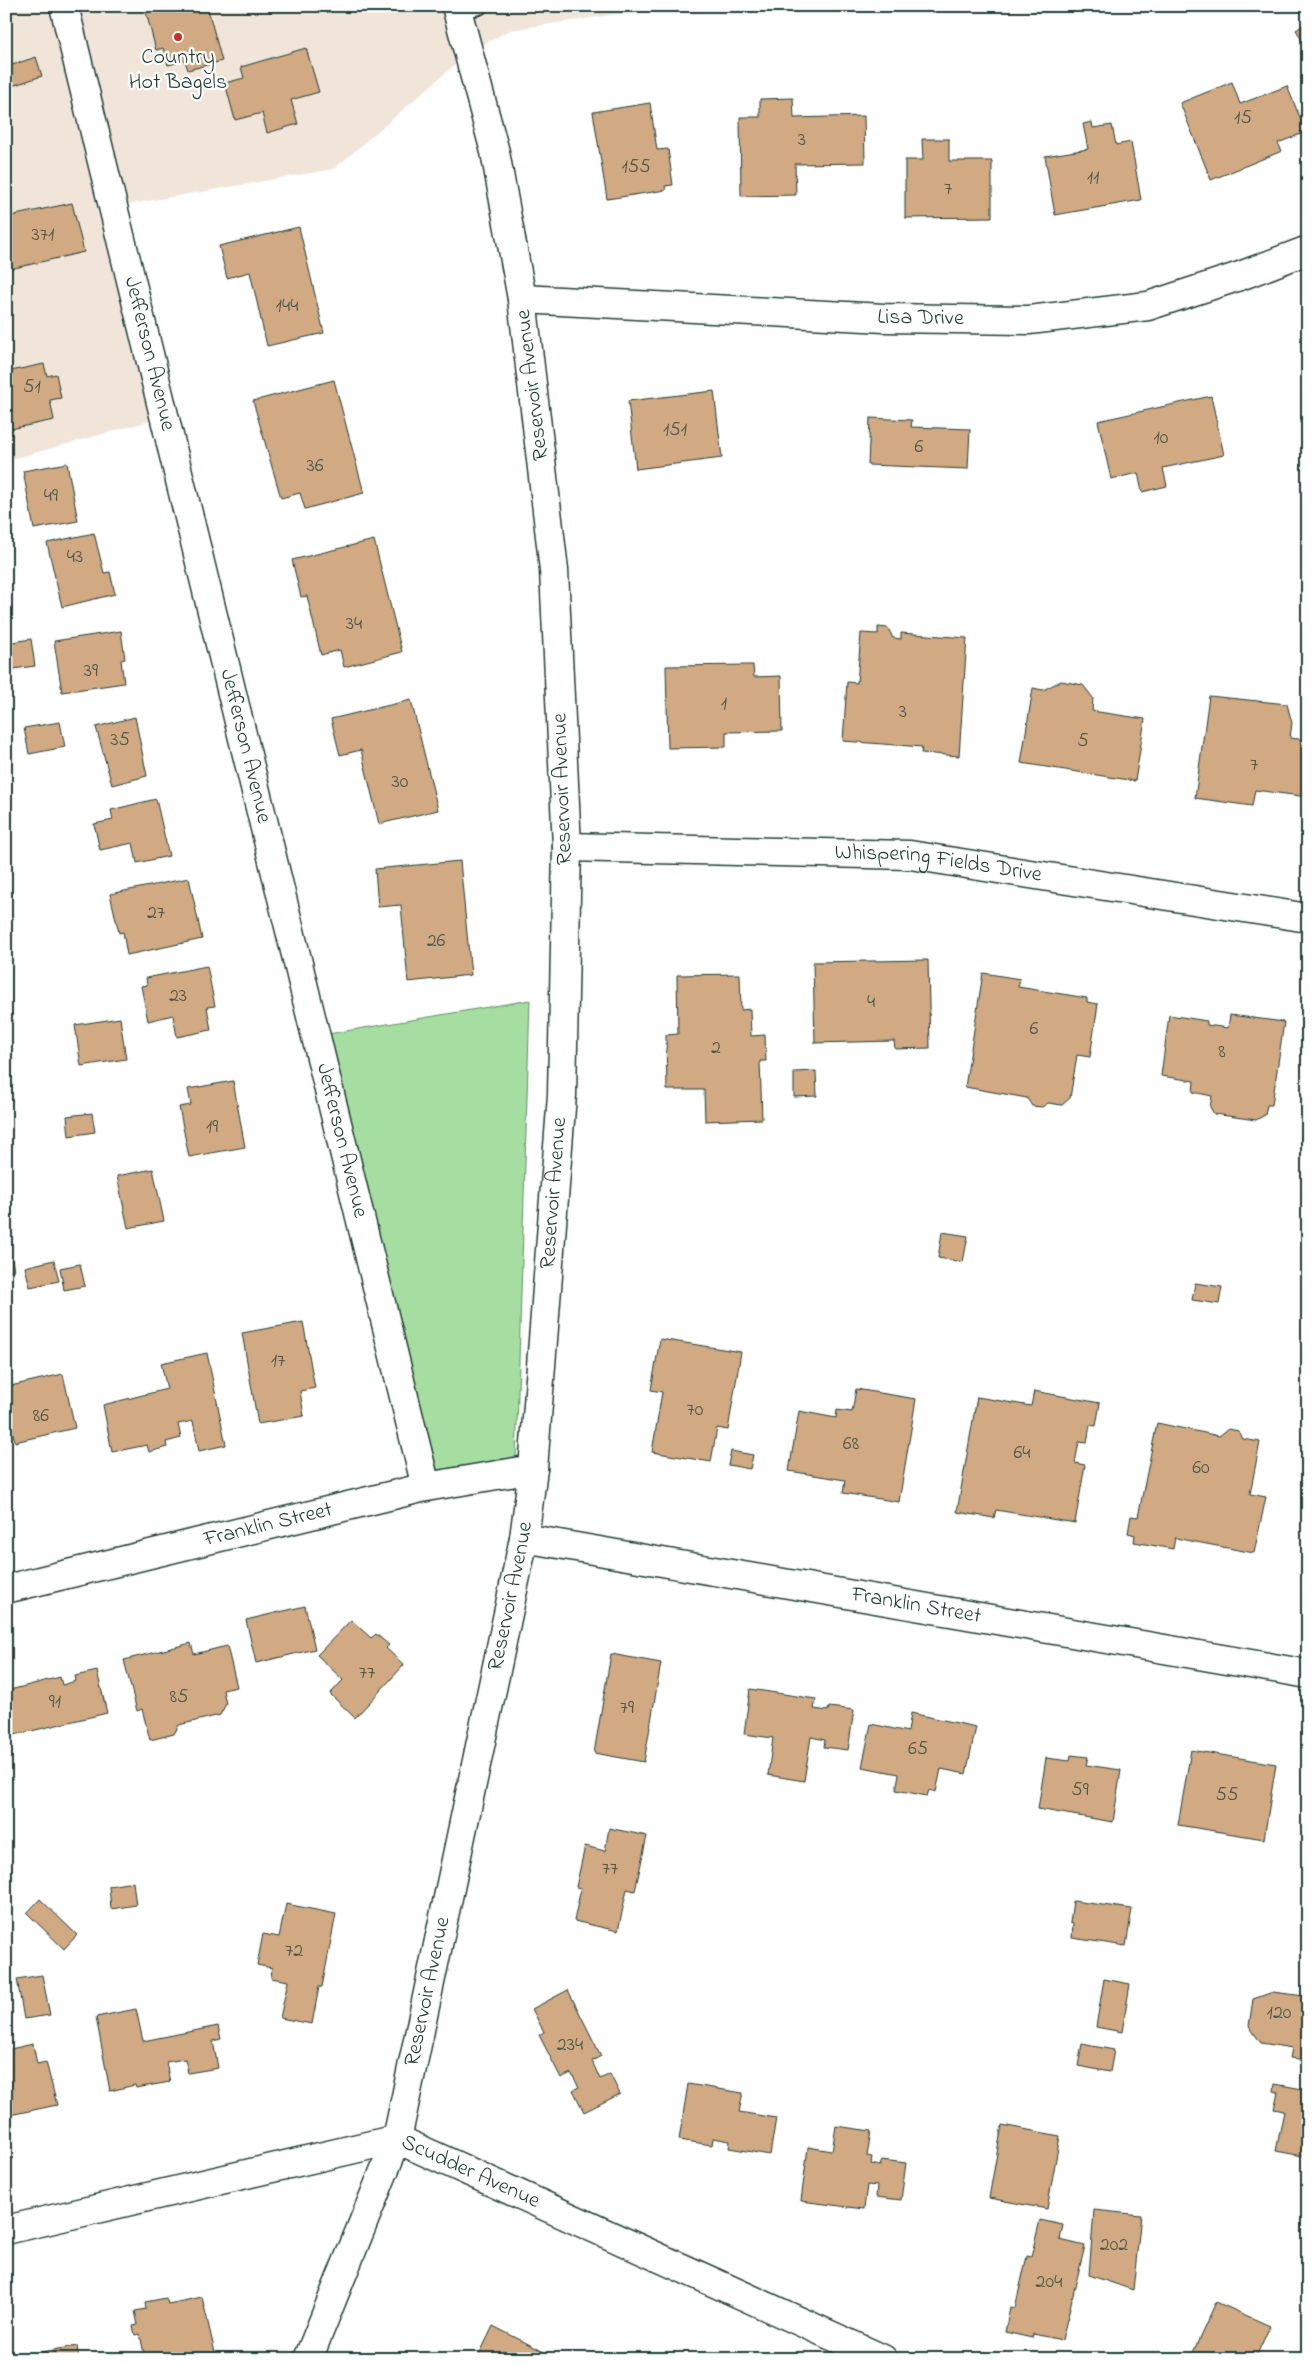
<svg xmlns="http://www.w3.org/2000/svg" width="1314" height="2365" font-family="'Indie Flower',sans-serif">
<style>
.built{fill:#f1e5da}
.green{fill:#a6dea2;stroke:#628e6b}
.building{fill:#d1a983;stroke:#1f3d34}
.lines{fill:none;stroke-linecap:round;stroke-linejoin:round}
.lane-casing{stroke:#1f3d34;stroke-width:20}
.street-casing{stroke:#1f3d34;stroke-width:31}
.secondary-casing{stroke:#1f3d34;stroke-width:31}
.lane{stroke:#fff;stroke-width:16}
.street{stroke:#fff;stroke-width:28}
.secondary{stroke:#fff;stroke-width:28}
.poi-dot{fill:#c8321e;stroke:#fff;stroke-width:2}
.labels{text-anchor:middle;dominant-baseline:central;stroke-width:4.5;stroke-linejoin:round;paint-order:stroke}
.number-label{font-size:20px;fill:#4c5848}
.poi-label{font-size:22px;fill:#1f3d34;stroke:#fff}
.street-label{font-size:22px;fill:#1f3d34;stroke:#fff}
</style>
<rect width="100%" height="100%" fill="#fff"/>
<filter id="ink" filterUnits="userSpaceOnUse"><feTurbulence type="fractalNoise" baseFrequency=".02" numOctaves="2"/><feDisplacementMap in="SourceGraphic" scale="10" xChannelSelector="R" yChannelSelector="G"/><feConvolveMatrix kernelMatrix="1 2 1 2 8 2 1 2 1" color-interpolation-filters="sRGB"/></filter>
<g filter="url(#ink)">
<!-- built -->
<path class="built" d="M 6,6 L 672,6 L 510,30 L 471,51 L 334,169 L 119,206 L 171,415 L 6,461 Z"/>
<!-- green -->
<path class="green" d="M 530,1000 L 516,1459 L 438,1474 L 328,1034 Z"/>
<!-- building -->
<g class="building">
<path d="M 167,6 L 207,6 L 222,61 L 188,70 L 185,61 L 168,65 L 163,48 L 156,50 L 146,12 Z"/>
<path d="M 1308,22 L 1308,49 L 1296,30 Z"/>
<path d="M 306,48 L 319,92 L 291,100 L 298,124 L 267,133 L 262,113 L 235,120 L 225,83 L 244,78 L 241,67 Z"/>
<path d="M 36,57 L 42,76 L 12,86 L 6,67 Z"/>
<path d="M 1232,82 L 1240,104 L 1287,86 L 1306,132 L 1278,143 L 1282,151 L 1211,180 L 1180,103 Z"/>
<path d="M 793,98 L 794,118 L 864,116 L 865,163 L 795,164 L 796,195 L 741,196 L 740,117 L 760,117 L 760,99 Z"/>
<path d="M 650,103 L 657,150 L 668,149 L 673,185 L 665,186 L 666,190 L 607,199 L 593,112 Z"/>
<path d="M 1092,122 L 1093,128 L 1112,125 L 1116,145 L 1131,142 L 1141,200 L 1055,215 L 1045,156 L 1088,149 L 1083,124 Z"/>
<path d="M 922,139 L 949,139 L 949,161 L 992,161 L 992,217 L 905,218 L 905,160 L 923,160 Z"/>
<path d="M 72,203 L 84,252 L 6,270 L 6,217 Z"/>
<path d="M 299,227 L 324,333 L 267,346 L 250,272 L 227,278 L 219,246 Z"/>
<path d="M 44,364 L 47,376 L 56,374 L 61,398 L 50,400 L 54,420 L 6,430 L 6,372 Z"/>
<path d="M 334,380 L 364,493 L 305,509 L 300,493 L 281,498 L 253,401 Z"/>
<path d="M 714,391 L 722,458 L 636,469 L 628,401 Z"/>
<path d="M 1211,396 L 1224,455 L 1163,468 L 1167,486 L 1142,492 L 1138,473 L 1111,479 L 1098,421 Z"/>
<path d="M 870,418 L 912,420 L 911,427 L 970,429 L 968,469 L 868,465 Z"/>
<path d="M 67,463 L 78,521 L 34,529 L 23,471 Z"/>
<path d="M 94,533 L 104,573 L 110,572 L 115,594 L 62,607 L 47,543 Z"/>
<path d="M 374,540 L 402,652 L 344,667 L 340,650 L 321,655 L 307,596 L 301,597 L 292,560 Z"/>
<path d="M 878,627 L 888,628 L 893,638 L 901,639 L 901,633 L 967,638 L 959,756 L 921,753 L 922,747 L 843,741 L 847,682 L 857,683 L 861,633 L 878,634 Z"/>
<path d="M 121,631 L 125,659 L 121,660 L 124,683 L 62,692 L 54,641 Z"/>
<path d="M 31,639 L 35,666 L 6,670 L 6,643 Z"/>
<path d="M 753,665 L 754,677 L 781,676 L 782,731 L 726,732 L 726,747 L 668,748 L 666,666 Z"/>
<path d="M 1061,681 L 1083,685 L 1093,698 L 1092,711 L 1145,719 L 1135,781 L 1021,763 L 1033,688 L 1043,690 Z"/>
<path d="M 1209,696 L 1287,704 L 1292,723 L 1290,738 L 1308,740 L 1308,797 L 1255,790 L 1252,806 L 1195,798 Z"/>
<path d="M 411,700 L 438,810 L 379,824 L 361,750 L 340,755 L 331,719 Z"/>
<path d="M 135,717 L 147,776 L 112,785 L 96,727 Z"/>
<path d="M 60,722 L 65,747 L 29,754 L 24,728 Z"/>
<path d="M 156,799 L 169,856 L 137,863 L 133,843 L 100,850 L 94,824 L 113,820 L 111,810 Z"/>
<path d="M 460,861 L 471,975 L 408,982 L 401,905 L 378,907 L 375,869 Z"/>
<path d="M 189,878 L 202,939 L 127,955 L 123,932 L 119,933 L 110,894 Z"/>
<path d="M 928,960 L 930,1048 L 895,1049 L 894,1041 L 815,1043 L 813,962 Z"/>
<path d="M 207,966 L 215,1006 L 207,1007 L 211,1030 L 177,1037 L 173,1015 L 148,1021 L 141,986 L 147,985 L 146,978 Z"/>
<path d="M 983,973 L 1020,979 L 1018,987 L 1087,998 L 1087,1002 L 1098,1004 L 1090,1057 L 1077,1055 L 1070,1098 L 1062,1105 L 1048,1103 L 1042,1107 L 1032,1106 L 1027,1098 L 965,1087 Z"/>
<path d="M 740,974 L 741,1010 L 750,1009 L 751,1036 L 765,1035 L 766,1061 L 760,1061 L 762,1119 L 705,1121 L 704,1090 L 667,1090 L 666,1035 L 678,1034 L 677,975 Z"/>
<path d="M 1169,1015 L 1207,1021 L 1207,1025 L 1228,1028 L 1230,1015 L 1284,1022 L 1272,1105 L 1267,1105 L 1265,1115 L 1256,1120 L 1214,1114 L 1210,1107 L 1212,1096 L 1193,1092 L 1194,1081 L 1161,1076 Z"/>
<path d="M 120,1018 L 126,1059 L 81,1066 L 75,1025 Z"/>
<path d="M 816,1071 L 817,1096 L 794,1097 L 794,1072 Z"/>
<path d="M 233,1081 L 245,1147 L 189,1157 L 179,1107 L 191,1105 L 188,1089 Z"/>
<path d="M 92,1113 L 95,1132 L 69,1136 L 67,1116 Z"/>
<path d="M 153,1169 L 164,1221 L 128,1228 L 117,1176 Z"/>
<path d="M 6,1232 L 14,1270 L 6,1271 Z"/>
<path d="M 942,1232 L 968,1236 L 963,1262 L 938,1258 Z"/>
<path d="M 54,1260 L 59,1281 L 30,1287 L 25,1267 Z"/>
<path d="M 80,1264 L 85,1286 L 64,1290 L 60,1268 Z"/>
<path d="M 1195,1283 L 1222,1287 L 1219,1304 L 1192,1300 Z"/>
<path d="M 303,1322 L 315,1388 L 300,1391 L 304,1416 L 258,1424 L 242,1333 Z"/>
<path d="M 660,1339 L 741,1352 L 728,1430 L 717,1428 L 711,1462 L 652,1452 L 662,1392 L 651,1390 Z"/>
<path d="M 207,1353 L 226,1445 L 199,1451 L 193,1421 L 178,1424 L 181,1438 L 166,1442 L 167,1447 L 149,1452 L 147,1445 L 112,1452 L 103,1405 L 167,1389 L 161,1363 Z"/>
<path d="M 63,1374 L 75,1428 L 15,1442 L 6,1403 L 6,1387 Z"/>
<path d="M 856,1389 L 916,1399 L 899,1502 L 843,1493 L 845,1480 L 789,1471 L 799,1411 L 836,1418 L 837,1410 L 852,1412 Z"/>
<path d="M 1034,1391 L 1100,1403 L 1096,1426 L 1090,1425 L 1087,1443 L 1079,1442 L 1075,1463 L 1085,1465 L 1075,1523 L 996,1510 L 994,1518 L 957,1512 L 977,1397 L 1031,1406 Z"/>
<path d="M 1157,1423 L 1219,1436 L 1228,1429 L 1239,1431 L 1243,1439 L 1260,1442 L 1250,1494 L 1266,1497 L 1254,1553 L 1175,1538 L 1173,1549 L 1134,1542 L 1135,1535 L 1128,1533 L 1131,1516 L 1138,1517 Z"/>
<path d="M 731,1451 L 753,1455 L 750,1469 L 728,1465 Z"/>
<path d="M 305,1606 L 315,1649 L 256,1663 L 246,1620 Z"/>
<path d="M 351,1620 L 371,1638 L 376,1634 L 389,1645 L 386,1648 L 404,1665 L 355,1718 L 330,1694 L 343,1680 L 317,1655 Z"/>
<path d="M 191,1643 L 194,1654 L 227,1646 L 237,1687 L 223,1690 L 226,1704 L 220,1715 L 179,1725 L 174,1734 L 150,1740 L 142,1709 L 137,1711 L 124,1660 Z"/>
<path d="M 611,1654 L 661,1663 L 644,1762 L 594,1753 Z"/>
<path d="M 97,1671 L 107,1713 L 6,1737 L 6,1691 L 60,1677 L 62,1685 L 76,1681 L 75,1676 Z"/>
<path d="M 750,1689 L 816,1699 L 814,1709 L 828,1711 L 829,1707 L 854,1710 L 848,1750 L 824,1747 L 825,1740 L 811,1737 L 804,1781 L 768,1775 L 773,1738 L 744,1734 Z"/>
<path d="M 911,1713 L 976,1727 L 966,1774 L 941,1769 L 936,1792 L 929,1790 L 927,1796 L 896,1790 L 899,1774 L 862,1767 L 871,1724 L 908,1732 Z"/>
<path d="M 1191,1750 L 1276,1764 L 1264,1839 L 1178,1825 Z"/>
<path d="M 1071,1755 L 1088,1757 L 1086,1765 L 1121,1770 L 1113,1822 L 1038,1809 L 1046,1758 L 1070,1761 Z"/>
<path d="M 609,1828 L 647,1836 L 635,1891 L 627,1889 L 618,1931 L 574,1921 L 581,1888 L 576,1887 L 585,1846 L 605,1851 Z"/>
<path d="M 133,1882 L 136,1905 L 111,1909 L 109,1886 Z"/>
<path d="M 40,1899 L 77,1935 L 64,1949 L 27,1913 Z"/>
<path d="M 1073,1901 L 1132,1909 L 1126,1946 L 1072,1938 L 1073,1924 L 1070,1923 Z"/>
<path d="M 286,1904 L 336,1914 L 322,1987 L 319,1987 L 312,2024 L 280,2018 L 288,1981 L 271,1978 L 272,1968 L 257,1965 L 263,1934 L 279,1937 Z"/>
<path d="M 42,1975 L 50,2015 L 24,2019 L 17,1979 Z"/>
<path d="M 1104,1979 L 1130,1984 L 1122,2032 L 1096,2027 Z"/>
<path d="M 568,1990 L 601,2056 L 592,2061 L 600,2079 L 610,2074 L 620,2094 L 584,2112 L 573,2090 L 579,2087 L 571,2073 L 561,2078 L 539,2035 L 544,2032 L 532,2009 Z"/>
<path d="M 1305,1991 L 1308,1991 L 1308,2060 L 1290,2058 L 1292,2048 L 1261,2043 L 1249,2026 L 1253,1999 L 1273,1992 L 1304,1996 Z"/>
<path d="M 136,2009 L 143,2041 L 218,2026 L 221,2039 L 213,2041 L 218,2068 L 188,2073 L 185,2059 L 166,2062 L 170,2082 L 136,2088 L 135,2085 L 110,2091 L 96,2017 Z"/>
<path d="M 33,2044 L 37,2064 L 46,2062 L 57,2105 L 10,2115 L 6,2105 L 6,2050 Z"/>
<path d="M 1082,2044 L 1114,2050 L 1110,2072 L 1078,2066 Z"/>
<path d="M 688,2084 L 743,2093 L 739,2112 L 776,2118 L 770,2155 L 729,2148 L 730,2141 L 713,2138 L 712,2145 L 679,2140 Z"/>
<path d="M 1275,2084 L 1308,2090 L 1308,2157 L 1276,2151 L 1284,2111 L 1274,2109 L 1278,2092 L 1274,2091 Z"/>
<path d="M 1002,2125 L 1060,2136 L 1047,2209 L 989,2198 Z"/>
<path d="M 836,2126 L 871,2131 L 867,2156 L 872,2157 L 871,2164 L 880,2166 L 882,2160 L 906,2163 L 901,2200 L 876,2197 L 877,2186 L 867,2185 L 864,2209 L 801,2201 L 808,2147 L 832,2151 Z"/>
<path d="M 1094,2210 L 1141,2215 L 1133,2290 L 1089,2275 Z"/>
<path d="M 1040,2220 L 1063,2225 L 1060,2240 L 1085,2246 L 1062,2340 L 1033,2334 L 1032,2338 L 1005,2332 L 1010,2307 L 1015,2308 L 1027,2256 L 1031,2257 Z"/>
<path d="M 202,2297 L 216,2357 L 206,2359 L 145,2359 L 140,2334 L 135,2335 L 133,2326 L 138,2325 L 135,2311 L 146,2309 L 145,2302 L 166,2298 L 168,2304 Z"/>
<path d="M 1216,2302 L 1270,2326 L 1255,2359 L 1190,2359 Z"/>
<path d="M 493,2326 L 550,2355 L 547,2359 L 477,2359 Z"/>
<path d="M 77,2346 L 79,2359 L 6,2359 L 6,2358 Z"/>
</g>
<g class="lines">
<defs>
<path id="lane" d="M 457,11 L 479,6"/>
<g id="street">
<path id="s1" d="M 64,6 L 426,1487"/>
<path id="s2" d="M 522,299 L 884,318 L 1029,320 L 1148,306 L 1240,276 L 1308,250"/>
<path id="s3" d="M 567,847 L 910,855 L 1308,918"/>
<path id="s4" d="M 524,1538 L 1308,1674"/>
<path id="s5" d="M 6,1589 L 426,1487 L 533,1469"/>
</g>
<g id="secondary">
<path id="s6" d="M 6,2230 L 397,2139 L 883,2359"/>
<path id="s7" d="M 308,2359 L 397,2139 L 524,1538 L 533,1469 L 562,1095 L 567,847 L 554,570 L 522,299 L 495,152 L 456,6"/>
</g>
</defs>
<!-- lane casing -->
<use href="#lane" class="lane-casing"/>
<!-- street casing -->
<use href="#street" class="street-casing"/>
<!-- secondary casing -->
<use href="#secondary" class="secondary-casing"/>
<!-- lane -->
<use href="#lane" class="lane"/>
<!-- street -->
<use href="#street" class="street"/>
<!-- secondary -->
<use href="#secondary" class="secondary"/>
</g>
</g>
<!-- markers -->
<circle class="poi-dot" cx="178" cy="37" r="5"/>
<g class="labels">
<!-- number labels -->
<g class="number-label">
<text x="1243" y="118">15</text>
<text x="802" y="140">3</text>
<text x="636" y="167">155</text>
<text x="1093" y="178">11</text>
<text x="948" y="189">7</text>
<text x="43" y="235">371</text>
<text x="287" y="306">144</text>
<text x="32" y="387">51</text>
<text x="675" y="430">151</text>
<text x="1161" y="438">10</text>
<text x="919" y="447">6</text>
<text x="315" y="466">36</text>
<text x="51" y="496">49</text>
<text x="75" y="557">43</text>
<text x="354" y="624">34</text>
<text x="91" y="671">39</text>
<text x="724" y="704">1</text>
<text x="903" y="712">3</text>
<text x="120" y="740">35</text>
<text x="1083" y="741">5</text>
<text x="1254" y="765">7</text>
<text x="400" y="782">30</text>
<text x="156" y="913">27</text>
<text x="436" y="941">26</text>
<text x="178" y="996">23</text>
<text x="871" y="1002">4</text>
<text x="1034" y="1029">6</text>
<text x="716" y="1048">2</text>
<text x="1222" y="1052">8</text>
<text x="212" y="1127">19</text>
<text x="278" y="1361">17</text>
<text x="695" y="1410">70</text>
<text x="41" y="1416">86</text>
<text x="851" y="1444">68</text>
<text x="1022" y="1453">64</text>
<text x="1201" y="1468">60</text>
<text x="367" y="1673">77</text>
<text x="179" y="1697">85</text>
<text x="55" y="1702">91</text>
<text x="627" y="1708">79</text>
<text x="918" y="1749">65</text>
<text x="1080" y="1790">59</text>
<text x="1227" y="1795">55</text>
<text x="610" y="1869">77</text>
<text x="294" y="1951">72</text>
<text x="1279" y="2013">120</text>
<text x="570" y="2045">234</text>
<text x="1114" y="2245">202</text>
<text x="1049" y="2282">204</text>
</g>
<!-- poi labels -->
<g class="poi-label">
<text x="178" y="58">Country<tspan x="178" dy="25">Hot Bagels</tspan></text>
</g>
<!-- street labels -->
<g class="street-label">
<text stroke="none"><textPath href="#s2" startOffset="399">Lisa Drive</textPath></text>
<text stroke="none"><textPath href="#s1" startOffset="358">Jefferson Avenue</textPath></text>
<text transform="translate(533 385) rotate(-97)">Reservoir Avenue</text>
<text stroke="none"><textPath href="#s1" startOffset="762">Jefferson Avenue</textPath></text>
<text transform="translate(563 789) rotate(-92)">Reservoir Avenue</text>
<text stroke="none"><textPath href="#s3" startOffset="372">Whispering Fields Drive</textPath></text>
<text stroke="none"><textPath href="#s1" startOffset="1168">Jefferson Avenue</textPath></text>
<text stroke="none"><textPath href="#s7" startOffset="1198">Reservoir Avenue</textPath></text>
<text stroke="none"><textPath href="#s5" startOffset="270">Franklin Street</textPath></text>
<text stroke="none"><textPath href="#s7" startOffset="792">Reservoir Avenue</textPath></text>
<text stroke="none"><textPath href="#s4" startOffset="398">Franklin Street</textPath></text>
<text stroke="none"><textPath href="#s7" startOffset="388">Reservoir Avenue</textPath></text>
<text stroke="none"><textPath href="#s6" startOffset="482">Scudder Avenue</textPath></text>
</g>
</g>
<!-- margin -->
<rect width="1314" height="2365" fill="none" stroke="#fff" stroke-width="25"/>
<rect x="12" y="12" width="1289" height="2340" fill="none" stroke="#1f3d34" stroke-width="2" filter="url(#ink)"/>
</svg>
